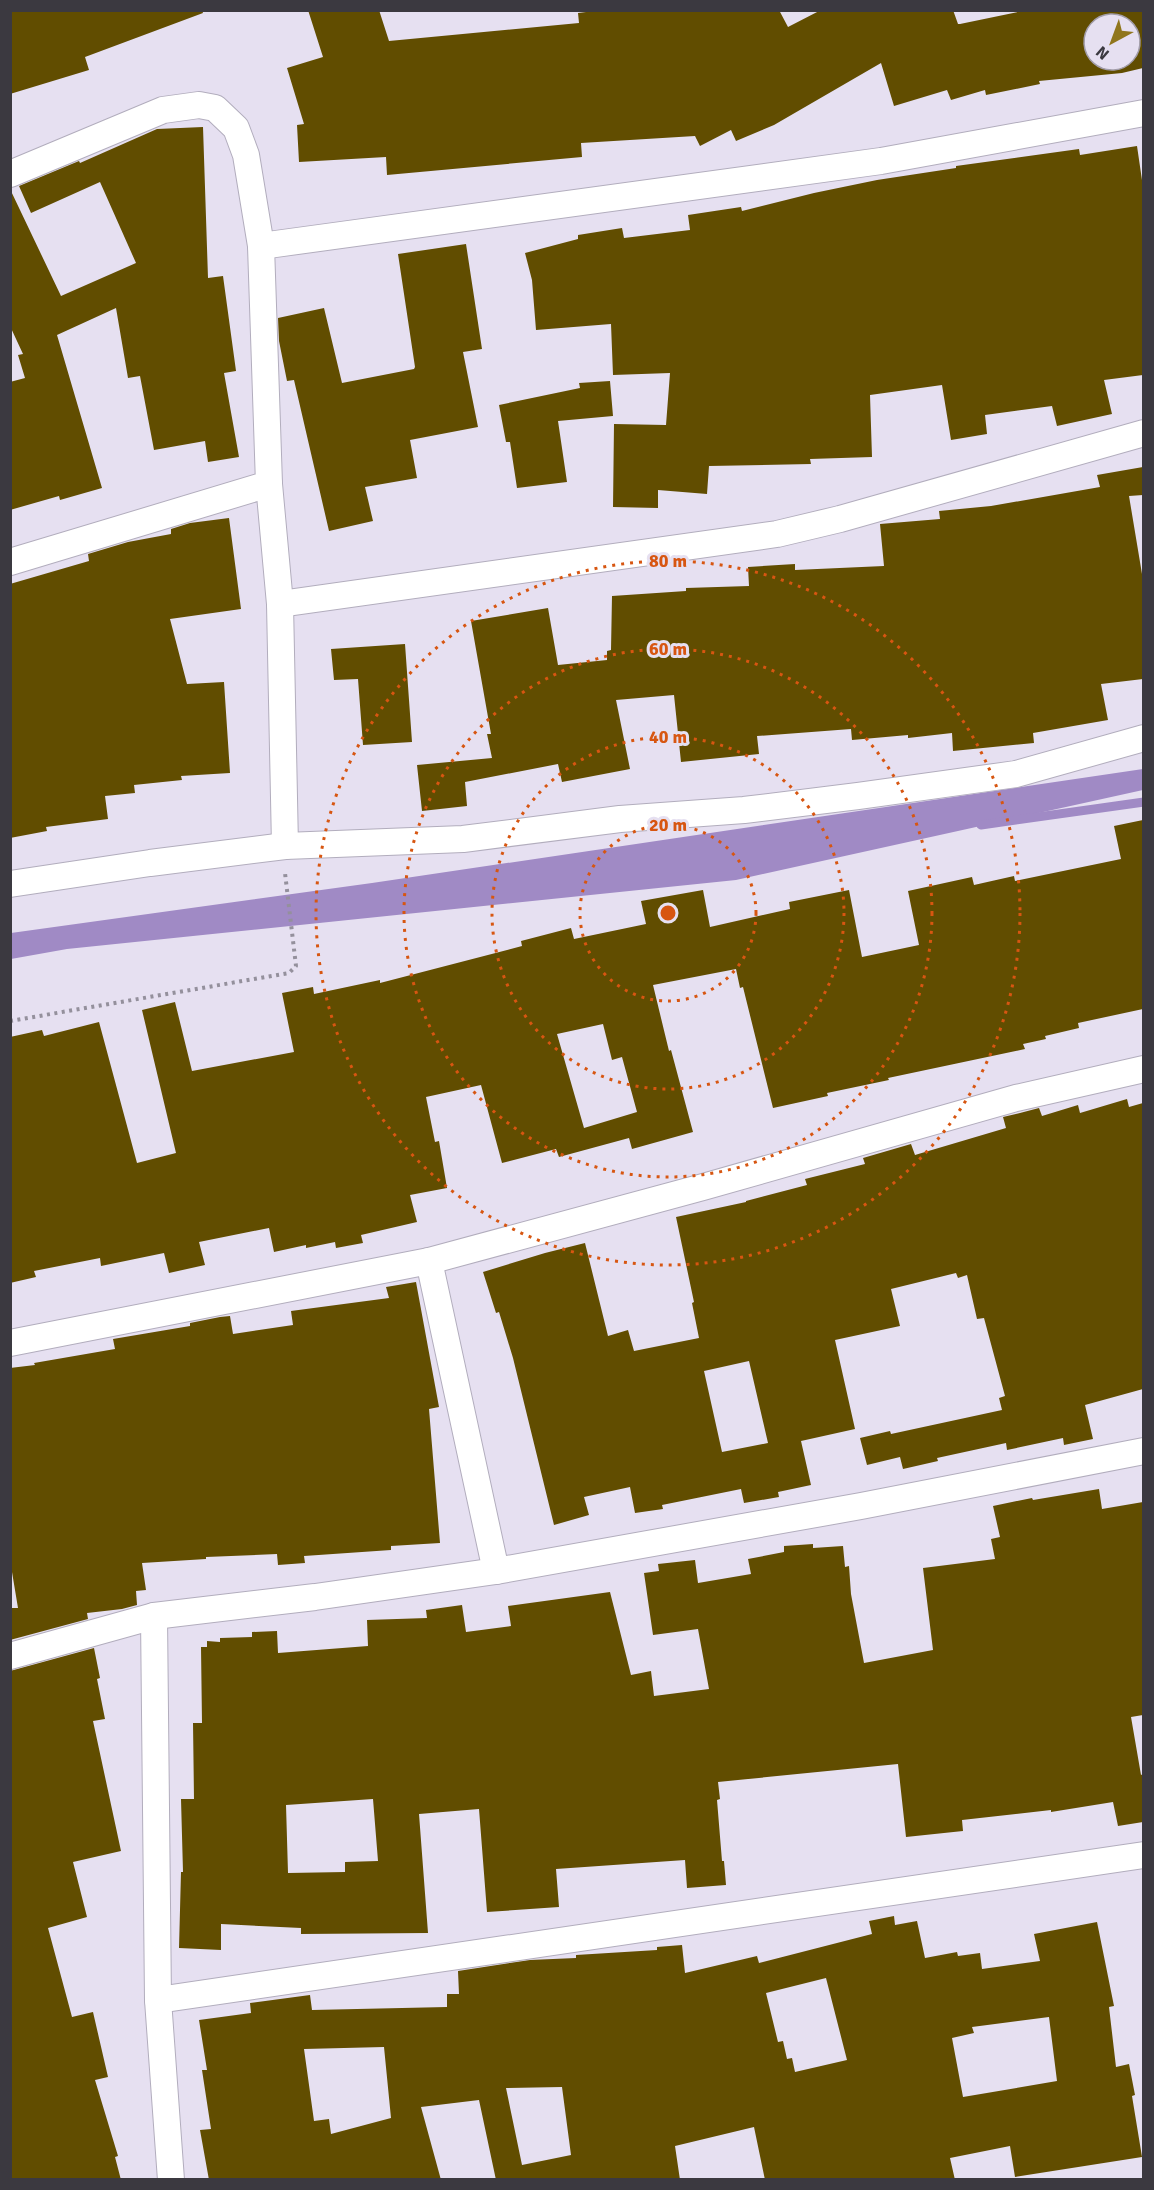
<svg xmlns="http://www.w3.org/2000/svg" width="1154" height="2190" font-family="Signika,sans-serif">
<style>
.water{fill:#a08ac5}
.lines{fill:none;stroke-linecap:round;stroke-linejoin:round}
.stream{stroke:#a08ac5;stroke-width:9}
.building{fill:#614d00;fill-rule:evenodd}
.minor-casing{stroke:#b2adbd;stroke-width:28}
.path{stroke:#94909c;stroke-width:4;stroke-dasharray:3 4.5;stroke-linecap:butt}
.minor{stroke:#fff;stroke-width:26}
.ring{fill:none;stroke:#d75611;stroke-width:3;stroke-dasharray:3 6}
.centre{fill:#d75611;stroke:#e6e0f1;stroke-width:3}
.ring-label{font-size:18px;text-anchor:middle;font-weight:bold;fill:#d75611;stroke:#e6e0f1;stroke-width:6;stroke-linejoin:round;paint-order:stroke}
</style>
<rect width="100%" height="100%" fill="#e6e0f1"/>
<!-- water -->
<path class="water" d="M 1143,769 L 1143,790 L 736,880 L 67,949 L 11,959 L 11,933 L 372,883 Z"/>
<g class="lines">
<!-- stream -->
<path class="stream" d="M 981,825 L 1144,802"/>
</g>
<!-- building -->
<g class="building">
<path d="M 10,10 L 202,10 L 203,13 L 85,57 L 89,70 L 10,94 Z"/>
<path d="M 308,10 L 379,10 L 389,41 L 579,23 L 578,13 L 602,10 L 779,10 L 788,27 L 821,10 L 953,10 L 958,24 L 960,24 L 1027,10 L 1143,10 L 1143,68 L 1122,73 L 1039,81 L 1040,84 L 986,95 L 985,90 L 951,100 L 947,90 L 894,106 L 881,63 L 774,125 L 736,141 L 731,130 L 700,146 L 695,136 L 581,143 L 582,157 L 387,175 L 386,157 L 299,162 L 297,125 L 304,124 L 287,68 L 323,57 ZM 1094,24 L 1130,24 L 1130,60 L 1094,60 Z"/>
<path d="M 203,127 L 208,278 L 223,276 L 236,371 L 224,373 L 239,457 L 208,462 L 205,441 L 154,450 L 140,376 L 128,378 L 116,308 L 57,335 L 102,488 L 60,500 L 59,496 L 10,510 L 10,382 L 25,378 L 18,355 L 23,354 L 10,326 L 10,189 L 61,296 L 136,263 L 100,182 L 31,213 L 19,186 L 79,161 L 80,163 L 157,129 Z"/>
<path d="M 1137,146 L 1143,187 L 1143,375 L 1104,380 L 1112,414 L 1057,426 L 1052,406 L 985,415 L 987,434 L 951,440 L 942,385 L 870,395 L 872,457 L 810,459 L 811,464 L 709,466 L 707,494 L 658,490 L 658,508 L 613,507 L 614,424 L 666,425 L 670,373 L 613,375 L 611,324 L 536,330 L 532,280 L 525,253 L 578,239 L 578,235 L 622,228 L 624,238 L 690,230 L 688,215 L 741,207 L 742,211 L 814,193 L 877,180 L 956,168 L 956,166 L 1079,149 L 1080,155 Z"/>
<path d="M 466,244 L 482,349 L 463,352 L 478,427 L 410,440 L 417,478 L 365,487 L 373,521 L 329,531 L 294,380 L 287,381 L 279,341 L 278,318 L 324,308 L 342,383 L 414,369 L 415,367 L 398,254 Z"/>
<path d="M 610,381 L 613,416 L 558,421 L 567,482 L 517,488 L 510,442 L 506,442 L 499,405 L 580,388 L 579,383 Z"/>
<path d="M 1143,467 L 1143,495 L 1129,496 L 1143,580 L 1143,679 L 1101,684 L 1108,720 L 1033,733 L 1034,743 L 953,751 L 952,733 L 908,738 L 908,735 L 852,740 L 851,729 L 757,736 L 759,754 L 681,762 L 674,695 L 616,700 L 630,769 L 562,782 L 558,764 L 465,782 L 467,806 L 422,811 L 417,765 L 492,758 L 487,734 L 491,734 L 471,621 L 548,608 L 558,665 L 607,660 L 607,651 L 611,650 L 612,596 L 686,591 L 686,588 L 749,586 L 748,567 L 795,564 L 795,570 L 884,566 L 880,524 L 940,519 L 939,511 L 991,506 L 1100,487 L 1097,475 Z"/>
<path d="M 229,518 L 241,609 L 170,619 L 187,684 L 224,682 L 230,773 L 181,776 L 182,780 L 134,785 L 135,793 L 105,796 L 108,819 L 46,827 L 47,831 L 10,838 L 10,584 L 89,561 L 88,554 L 128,542 L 171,534 L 171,529 L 190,523 Z"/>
<path d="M 405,644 L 412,742 L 363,745 L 358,679 L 334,680 L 331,649 Z"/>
<path d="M 1143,820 L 1143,1009 L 1078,1023 L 1079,1028 L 1045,1036 L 1046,1039 L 1023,1044 L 1025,1049 L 888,1078 L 889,1080 L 827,1093 L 828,1096 L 773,1108 L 743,987 L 740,988 L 736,969 L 653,985 L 669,1051 L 671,1050 L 693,1132 L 632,1149 L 629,1138 L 559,1157 L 556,1149 L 502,1163 L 481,1085 L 426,1097 L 435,1142 L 439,1141 L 447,1188 L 410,1195 L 417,1222 L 361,1235 L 363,1243 L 336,1248 L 335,1242 L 306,1248 L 306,1245 L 274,1252 L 269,1228 L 199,1242 L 205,1265 L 169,1273 L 164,1253 L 101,1266 L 100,1258 L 34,1271 L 36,1277 L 10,1283 L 10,1037 L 42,1030 L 44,1036 L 99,1022 L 137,1163 L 176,1153 L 142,1010 L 175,1002 L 192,1071 L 294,1052 L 282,993 L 313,987 L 314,994 L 380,980 L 380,983 L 522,946 L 521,941 L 571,928 L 574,939 L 646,924 L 641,901 L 703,890 L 710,927 L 790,909 L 789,902 L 849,890 L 862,957 L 919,945 L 908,891 L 972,877 L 974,885 L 1014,876 L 1015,881 L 1121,859 L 1114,826 ZM 603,1024 L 612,1060 L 622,1057 L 637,1112 L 584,1128 L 557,1034 Z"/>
<path d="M 1127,1099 L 1129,1107 L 1143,1103 L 1143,1389 L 1085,1405 L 1093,1439 L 1064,1445 L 1063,1438 L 1007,1450 L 1006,1443 L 937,1458 L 938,1461 L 903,1469 L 900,1457 L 867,1465 L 860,1438 L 890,1431 L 891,1434 L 1002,1410 L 999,1398 L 1005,1396 L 984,1318 L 977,1319 L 967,1275 L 958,1278 L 956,1273 L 891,1289 L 900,1326 L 835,1340 L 855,1429 L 801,1441 L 811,1485 L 778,1492 L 779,1497 L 744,1503 L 741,1489 L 662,1505 L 663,1509 L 635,1513 L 630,1487 L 584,1497 L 589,1515 L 554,1525 L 513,1358 L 499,1312 L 496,1313 L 483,1272 L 545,1253 L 585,1243 L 608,1336 L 628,1330 L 634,1351 L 699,1338 L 692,1303 L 694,1302 L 676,1217 L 746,1202 L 746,1201 L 807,1185 L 805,1179 L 865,1164 L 863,1158 L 911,1144 L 915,1155 L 1006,1128 L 1003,1117 L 1020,1113 L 1039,1108 L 1042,1116 L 1078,1105 L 1080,1113 ZM 749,1361 L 768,1443 L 722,1452 L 704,1371 Z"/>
<path d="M 416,1282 L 439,1407 L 429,1409 L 440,1543 L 391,1546 L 391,1550 L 304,1556 L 305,1563 L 278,1565 L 277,1554 L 206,1557 L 206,1559 L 142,1563 L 146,1590 L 136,1591 L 137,1605 L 122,1609 L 87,1613 L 88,1619 L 10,1640 L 10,1608 L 18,1608 L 10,1560 L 10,1368 L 35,1365 L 34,1363 L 115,1349 L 113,1339 L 190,1326 L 190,1323 L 220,1317 L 230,1316 L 233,1334 L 293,1325 L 291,1311 L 389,1298 L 386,1287 Z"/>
<path d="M 1099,1489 L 1102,1509 L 1143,1502 L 1143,1715 L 1131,1717 L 1141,1775 L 1143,1774 L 1143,1822 L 1118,1826 L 1113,1802 L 1051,1812 L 1051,1810 L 962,1820 L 963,1831 L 906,1837 L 898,1764 L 718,1782 L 720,1799 L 717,1800 L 722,1861 L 724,1861 L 726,1885 L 687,1888 L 685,1860 L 556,1869 L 559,1907 L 487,1912 L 479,1809 L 419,1814 L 428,1933 L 301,1934 L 301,1928 L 221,1924 L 221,1950 L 179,1948 L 181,1872 L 183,1872 L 181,1799 L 194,1799 L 193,1723 L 202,1723 L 201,1647 L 207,1647 L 207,1641 L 220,1642 L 220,1638 L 252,1637 L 252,1632 L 277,1631 L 278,1653 L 368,1646 L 367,1620 L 427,1618 L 426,1610 L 462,1605 L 466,1632 L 511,1626 L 508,1606 L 610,1592 L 631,1675 L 651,1671 L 654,1696 L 709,1689 L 698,1629 L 653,1635 L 644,1573 L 659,1571 L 658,1564 L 695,1560 L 698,1583 L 751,1574 L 748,1559 L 784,1552 L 784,1546 L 813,1544 L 813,1548 L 843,1546 L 845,1567 L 849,1566 L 851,1594 L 864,1663 L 933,1650 L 923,1568 L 995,1559 L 991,1539 L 1000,1537 L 993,1506 L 1032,1498 L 1033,1500 ZM 373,1799 L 378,1861 L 345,1862 L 345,1872 L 288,1873 L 286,1805 Z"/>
<path d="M 94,1648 L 100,1678 L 97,1679 L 105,1719 L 93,1721 L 121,1851 L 73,1862 L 87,1917 L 48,1928 L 72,2017 L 93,2012 L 108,2077 L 95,2080 L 118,2156 L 115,2157 L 121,2180 L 10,2180 L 10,1671 Z"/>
<path d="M 894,1916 L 895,1925 L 917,1921 L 925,1958 L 957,1952 L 958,1956 L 980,1953 L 982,1969 L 1040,1961 L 1034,1934 L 1097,1922 L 1114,2006 L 1109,2007 L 1116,2067 L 1129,2064 L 1135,2095 L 1132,2096 L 1142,2157 L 1015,2177 L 1010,2146 L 950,2158 L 955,2180 L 765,2180 L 754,2127 L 675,2146 L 680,2180 L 496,2180 L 479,2100 L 421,2107 L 441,2180 L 209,2180 L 200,2130 L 211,2129 L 202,2070 L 207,2070 L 199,2020 L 251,2013 L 250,2003 L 310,1995 L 312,2010 L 447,2007 L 447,1994 L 459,1994 L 458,1971 L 530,1960 L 576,1958 L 576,1955 L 657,1950 L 657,1947 L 682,1945 L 685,1973 L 757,1956 L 759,1963 L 872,1934 L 869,1921 ZM 826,1978 L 847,2060 L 795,2072 L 792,2058 L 787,2059 L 783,2041 L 778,2042 L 766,1993 ZM 1049,2017 L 1057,2081 L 963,2097 L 952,2038 L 974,2033 L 972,2027 ZM 384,2047 L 391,2118 L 331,2134 L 329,2119 L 314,2121 L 304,2049 ZM 562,2087 L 571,2155 L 522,2165 L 506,2088 Z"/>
</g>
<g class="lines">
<defs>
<g id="minor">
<path d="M 10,174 L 163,110 L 199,105 L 215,108 L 236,128 L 246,155 L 261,246 L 269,484 L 280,604 L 285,846"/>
<path d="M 261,246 L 881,161 L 1144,113"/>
<path d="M 10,562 L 269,484"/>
<path d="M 280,604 L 777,534 L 840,519 L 1144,433"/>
<path d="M 10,884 L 150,863 L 285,846 L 463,839 L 620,819 L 744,810 L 858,796 L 1016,774 L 1144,738"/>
<path d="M 429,1261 L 496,1571"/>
<path d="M 10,1343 L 429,1261 L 703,1187 L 1016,1098 L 1144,1069"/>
<path d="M 154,1616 L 158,2000 L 171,2180"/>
<path d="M 10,1656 L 154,1616 L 315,1597 L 496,1571 L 861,1506 L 1144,1451"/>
<path d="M 158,2000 L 1144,1855"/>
</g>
</defs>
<!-- minor casing -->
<use href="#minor" class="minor-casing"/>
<!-- path -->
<path class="path" d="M 10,1021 L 289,973 L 296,966 L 285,873"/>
<!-- minor -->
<use href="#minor" class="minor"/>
</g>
<!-- distance rings -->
<g class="ring">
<circle cx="668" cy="913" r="88"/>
<circle cx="668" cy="913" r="176"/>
<circle cx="668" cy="913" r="264"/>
<circle cx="668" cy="913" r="352"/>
</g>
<circle cx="668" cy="913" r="9" class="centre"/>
<g class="ring-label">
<text x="668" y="567">80 m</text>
<text x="668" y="655">60 m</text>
<text x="668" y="743">40 m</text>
<text x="668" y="831">20 m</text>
</g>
<!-- border -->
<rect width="1154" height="2190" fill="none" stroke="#3b3940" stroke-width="24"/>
<!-- north arrow -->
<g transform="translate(1112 42) rotate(221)"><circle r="28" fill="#e6e0f1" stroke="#a29daa" stroke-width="1.5"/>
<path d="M0-4.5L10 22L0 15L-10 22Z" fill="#90761c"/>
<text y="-9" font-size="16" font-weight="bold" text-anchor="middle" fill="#3b3940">N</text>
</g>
</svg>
